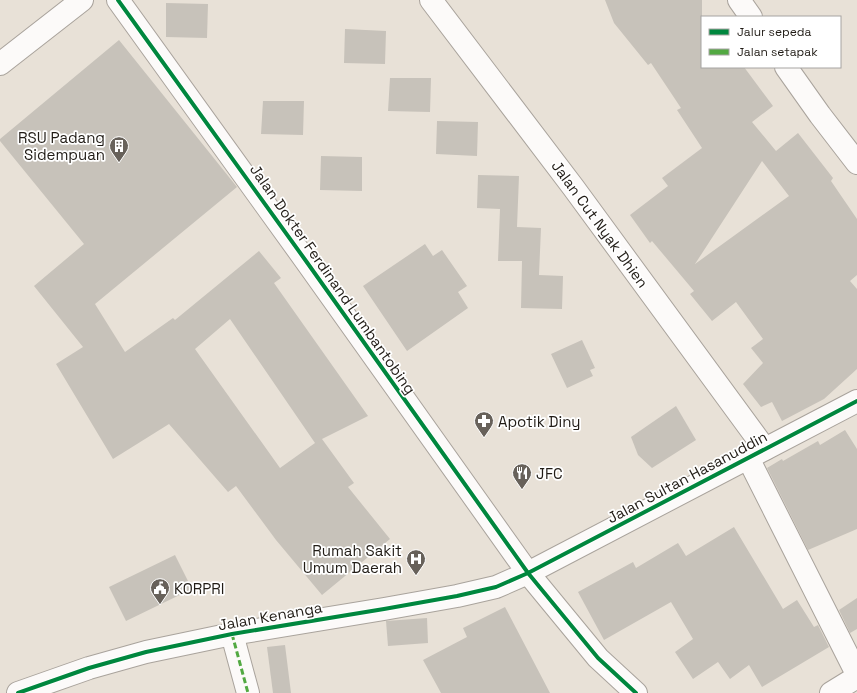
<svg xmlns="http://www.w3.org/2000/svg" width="857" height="693" font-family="'Space Grotesk',sans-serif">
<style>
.building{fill:#c7c2ba;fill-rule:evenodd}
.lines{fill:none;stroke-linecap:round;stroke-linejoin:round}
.minor-casing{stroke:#a9a39c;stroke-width:24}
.minor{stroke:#fcfaf9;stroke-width:22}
.quiet{stroke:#52a942;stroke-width:3;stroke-dasharray:6 3;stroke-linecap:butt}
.cycleway-casing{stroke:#fff;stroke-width:6}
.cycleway{stroke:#00873e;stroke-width:4}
.labels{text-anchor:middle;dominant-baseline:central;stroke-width:3.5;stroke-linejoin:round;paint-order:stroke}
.poi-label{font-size:15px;fill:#211c16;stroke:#fff;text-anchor:start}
.street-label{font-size:15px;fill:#211c16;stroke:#fff}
</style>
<rect width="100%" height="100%" fill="#e8e1d7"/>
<!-- building -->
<g class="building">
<path d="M 605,0 L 702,0 L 702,67 L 744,67 L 773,106 L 752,122 L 776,151 L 798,133 L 833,178 L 831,181 L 857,219 L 857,275 L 850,281 L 857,289 L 857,369 L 824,399 L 782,421 L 772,402 L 761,407 L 743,384 L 763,363 L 751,348 L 763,339 L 736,302 L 712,321 L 690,294 L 694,291 L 652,241 L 650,243 L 630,215 L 668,186 L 662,178 L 702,148 L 677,110 L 681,108 L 651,63 L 648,65 L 614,23 ZM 762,161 L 789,196 L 695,264 Z"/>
<path d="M 166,3 L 208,4 L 207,38 L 166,37 Z"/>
<path d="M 345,29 L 386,31 L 385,64 L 344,63 Z"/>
<path d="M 119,40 L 237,187 L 95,304 L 125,352 L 173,318 L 175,320 L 259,251 L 281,278 L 274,283 L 368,416 L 322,439 L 354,483 L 348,487 L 390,539 L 322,595 L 276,540 L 236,486 L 228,492 L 169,424 L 113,459 L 56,364 L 83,347 L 34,286 L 84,244 L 0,141 L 0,139 ZM 230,319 L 315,443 L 280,468 L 195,349 Z"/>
<path d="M 390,78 L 431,78 L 430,112 L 388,111 Z"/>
<path d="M 263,101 L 304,101 L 303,135 L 261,134 Z"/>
<path d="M 437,121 L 478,122 L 477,156 L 436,154 Z"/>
<path d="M 321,156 L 362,157 L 362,191 L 320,190 Z"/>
<path d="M 478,175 L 519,176 L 517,227 L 541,228 L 539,275 L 563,276 L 562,309 L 521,308 L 522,261 L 498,261 L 500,209 L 477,208 Z"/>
<path d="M 425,244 L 433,256 L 442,250 L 467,286 L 458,292 L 468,308 L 407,351 L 363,286 Z"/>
<path d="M 582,340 L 595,368 L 590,370 L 593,376 L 567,388 L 551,354 Z"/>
<path d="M 676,406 L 696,440 L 652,468 L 638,455 L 631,437 Z"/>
<path d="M 845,430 L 857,449 L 857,529 L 808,550 L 767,468 L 782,459 L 783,461 L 818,441 L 820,445 Z"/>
<path d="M 734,527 L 783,609 L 797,600 L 814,627 L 818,625 L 829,647 L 762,687 L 749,665 L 730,679 L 718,662 L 693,679 L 675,652 L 693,639 L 671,602 L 604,640 L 578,592 L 633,562 L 636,568 L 678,543 L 686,556 Z"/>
<path d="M 175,555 L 192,589 L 126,621 L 109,587 Z"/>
<path d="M 857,598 L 857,629 L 850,633 L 839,610 Z"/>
<path d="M 505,607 L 550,693 L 441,693 L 423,660 L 467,637 L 463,628 Z"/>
<path d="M 427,618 L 428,643 L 388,646 L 386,621 Z"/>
<path d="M 285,645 L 291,693 L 273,693 L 267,647 Z"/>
</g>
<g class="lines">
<defs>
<g id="minor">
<path d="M 118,0 L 306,261 L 528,573 L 598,658 L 636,693"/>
<path d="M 431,0 L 573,187 L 765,449"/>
<path d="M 739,0 L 751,17"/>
<path d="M 0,64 L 82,0"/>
<path d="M 786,67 L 820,115 L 857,163"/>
<path d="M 748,458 L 857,674"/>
<path d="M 232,634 L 248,693"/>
<path d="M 18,693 L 89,668 L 146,652 L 232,634 L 384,609 L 457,596 L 496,587 L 528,573 L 857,401"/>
<path d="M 831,693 L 857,677"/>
</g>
</defs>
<!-- minor casing -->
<use href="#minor" class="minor-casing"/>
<!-- minor -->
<use href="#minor" class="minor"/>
<!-- quiet -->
<path class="quiet" d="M 232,634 L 248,693"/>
<defs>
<g id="cycleway">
<path d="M 118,0 L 306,261 L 528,573 L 598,658 L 636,693"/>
<path d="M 18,693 L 89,668 L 146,652 L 232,634 L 384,609 L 457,596 L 496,587 L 528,573 L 857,401"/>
</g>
</defs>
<!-- cycleway casing -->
<use href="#cycleway" class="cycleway-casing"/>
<!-- cycleway -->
<use href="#cycleway" class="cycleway"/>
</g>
<!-- icons -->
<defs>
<symbol id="building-pin" viewBox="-11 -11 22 30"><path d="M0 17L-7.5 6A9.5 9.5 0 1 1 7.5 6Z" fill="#67615a" stroke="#fff"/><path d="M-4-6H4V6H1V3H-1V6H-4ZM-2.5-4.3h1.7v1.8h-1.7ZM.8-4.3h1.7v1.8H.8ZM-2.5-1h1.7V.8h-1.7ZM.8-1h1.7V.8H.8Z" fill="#fff"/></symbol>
<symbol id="pharmacy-pin" viewBox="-11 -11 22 30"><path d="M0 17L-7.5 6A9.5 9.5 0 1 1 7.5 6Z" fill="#67615a" stroke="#fff"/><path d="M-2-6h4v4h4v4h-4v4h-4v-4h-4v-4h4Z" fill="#fff"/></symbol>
<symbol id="restaurant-pin" viewBox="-11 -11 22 30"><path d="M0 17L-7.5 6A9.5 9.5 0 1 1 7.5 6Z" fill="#67615a" stroke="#fff"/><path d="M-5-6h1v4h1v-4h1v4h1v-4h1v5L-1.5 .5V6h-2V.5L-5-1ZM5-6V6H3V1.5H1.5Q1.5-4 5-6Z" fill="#fff"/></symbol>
<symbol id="hospital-pin" viewBox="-11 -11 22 30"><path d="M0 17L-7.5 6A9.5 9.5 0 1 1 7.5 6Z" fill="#67615a" stroke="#fff"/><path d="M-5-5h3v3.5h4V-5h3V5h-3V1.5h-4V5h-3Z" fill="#fff"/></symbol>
<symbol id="civic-pin" viewBox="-11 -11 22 30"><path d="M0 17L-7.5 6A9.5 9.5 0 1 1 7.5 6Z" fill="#67615a" stroke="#fff"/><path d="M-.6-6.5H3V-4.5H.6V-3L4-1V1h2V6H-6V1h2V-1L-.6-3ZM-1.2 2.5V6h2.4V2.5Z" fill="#fff"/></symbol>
</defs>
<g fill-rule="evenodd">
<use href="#building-pin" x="108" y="135" width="22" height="30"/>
<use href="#pharmacy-pin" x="473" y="410" width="22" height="30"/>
<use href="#restaurant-pin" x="511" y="462" width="22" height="30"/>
<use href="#hospital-pin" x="405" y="548" width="22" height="30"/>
<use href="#civic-pin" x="149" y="577" width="22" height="30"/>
</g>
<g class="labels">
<!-- poi labels -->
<g class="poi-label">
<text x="105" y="137" text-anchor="end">RSU Padang<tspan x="105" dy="17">Sidempuan</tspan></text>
<text x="498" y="421">Apotik Diny</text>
<text x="536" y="473">JFC</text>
<text x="402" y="550" text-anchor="end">Rumah Sakit<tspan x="402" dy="17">Umum Daerah</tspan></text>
<text x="174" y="588">KORPRI</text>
</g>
<!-- street labels -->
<g class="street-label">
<text transform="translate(600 224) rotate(54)">Jalan Cut Nyak Dhien</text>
<text transform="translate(333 279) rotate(55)">Jalan Dokter Ferdinand Lumbantobing</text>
<text transform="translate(687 477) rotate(-28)">Jalan Sultan Hasanuddin</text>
<text transform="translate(270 616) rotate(-10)">Jalan Kenanga</text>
</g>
</g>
<!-- legend -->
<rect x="701" y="16" width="140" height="52" fill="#ffffff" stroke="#a6a4a2"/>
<rect x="709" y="29" width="20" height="6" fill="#00873e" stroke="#a6a4a2"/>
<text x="737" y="36" font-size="12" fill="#211c16">Jalur sepeda</text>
<rect x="709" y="49" width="20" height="6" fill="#52a942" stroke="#a6a4a2"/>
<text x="737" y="56" font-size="12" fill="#211c16">Jalan setapak</text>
</svg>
